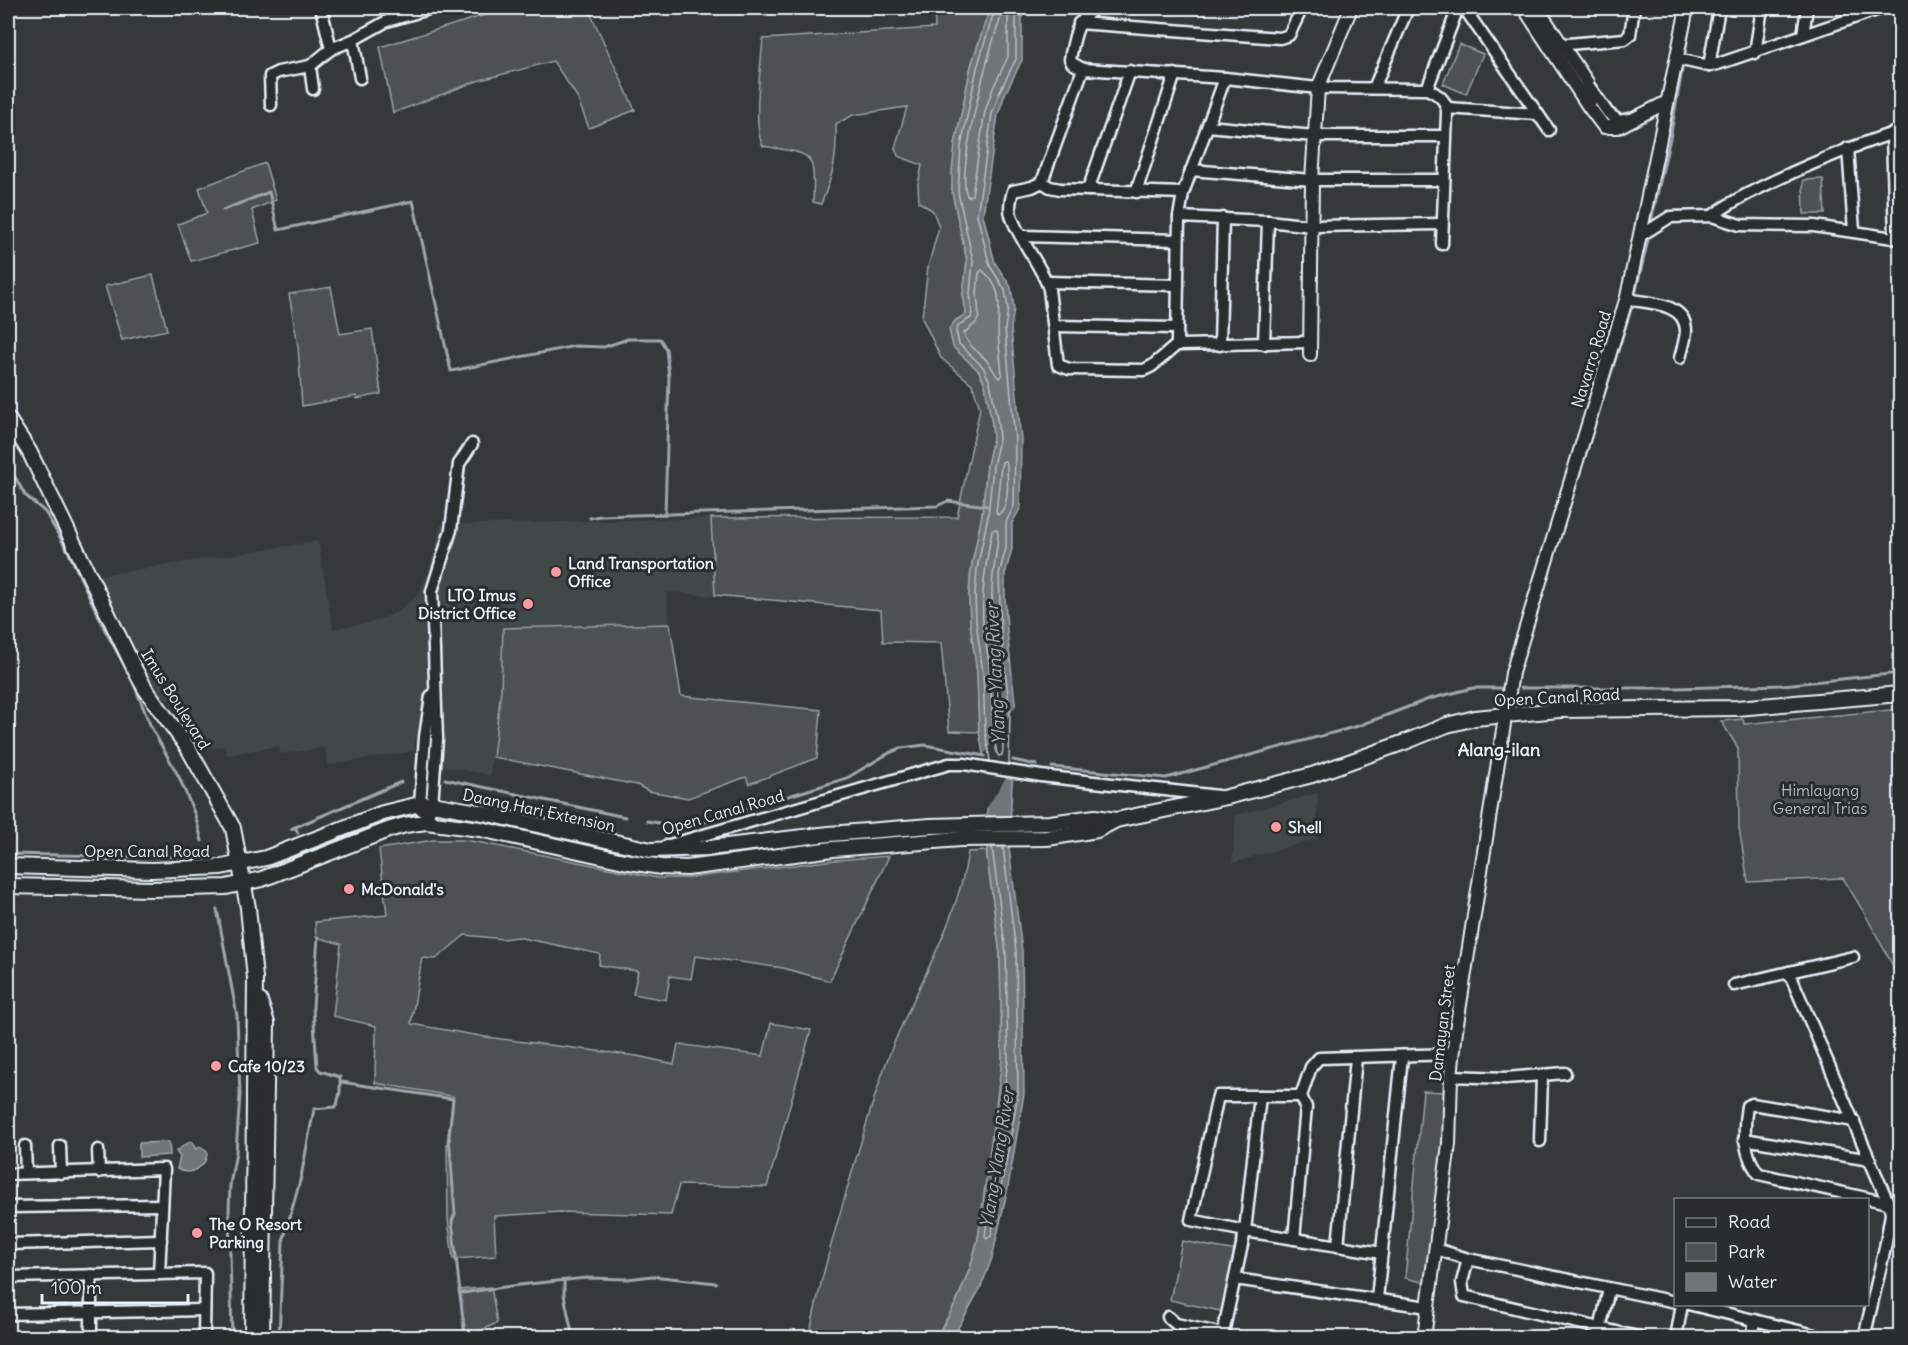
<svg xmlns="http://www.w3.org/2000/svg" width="1908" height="1345" font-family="Delius,sans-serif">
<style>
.built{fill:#424647}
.green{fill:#4d5152;stroke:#9aa1a5;stroke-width:1.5}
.water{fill:#707579;stroke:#a0a7ac;stroke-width:1.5}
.pier{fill:#35393a}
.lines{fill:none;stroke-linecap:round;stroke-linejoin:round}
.shore{stroke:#b8bfc5;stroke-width:1.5}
.stream{stroke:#a0a7ac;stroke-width:3}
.minor-casing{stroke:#e8f1f8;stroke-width:15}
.tertiary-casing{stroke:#e8f1f8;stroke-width:16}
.secondary-casing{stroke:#e8f1f8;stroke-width:18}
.minor{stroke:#2a2d2e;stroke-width:10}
.tertiary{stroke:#2a2d2e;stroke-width:12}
.secondary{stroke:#2a2d2e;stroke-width:14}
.poi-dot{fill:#ff9aa2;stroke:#2a2d2e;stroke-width:2}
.labels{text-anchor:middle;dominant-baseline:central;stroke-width:6;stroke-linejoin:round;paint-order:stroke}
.street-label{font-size:16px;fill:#e8f1f8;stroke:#2a2d2e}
.poi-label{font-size:16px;font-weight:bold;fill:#e8f1f8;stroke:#2a2d2e;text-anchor:start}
.park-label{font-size:16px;fill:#b2b9be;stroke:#2a2d2e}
.water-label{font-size:18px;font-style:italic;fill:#acb3b8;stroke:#2a2d2e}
.neighbourhood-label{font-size:18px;font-weight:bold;fill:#e8f1f8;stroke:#2a2d2e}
</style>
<rect width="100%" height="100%" fill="#35393a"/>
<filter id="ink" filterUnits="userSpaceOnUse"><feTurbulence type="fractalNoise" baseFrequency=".0167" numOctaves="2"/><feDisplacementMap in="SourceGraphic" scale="12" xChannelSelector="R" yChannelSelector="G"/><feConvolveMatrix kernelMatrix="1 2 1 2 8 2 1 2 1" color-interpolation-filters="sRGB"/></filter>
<g filter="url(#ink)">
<!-- built -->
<g class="built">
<path d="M 957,517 L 838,607 L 666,592 L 670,624 L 503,628 L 501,690 L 490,775 L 442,766 L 444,738 L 416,736 L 414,751 L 328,765 L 325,748 L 280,754 L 279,746 L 227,755 L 225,746 L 208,749 L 175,701 L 157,696 L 96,576 L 318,541 L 333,629 L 372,622 L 393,614 L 416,597 L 428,575 L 441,525 L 711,518 Z"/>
<path d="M 1318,793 L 1316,839 L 1232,863 L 1236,815 Z"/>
</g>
<!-- green -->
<g class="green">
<path d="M 508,8 L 588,8 L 635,110 L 589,128 L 576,95 L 553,61 L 477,81 L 393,113 L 380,47 Z"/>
<path d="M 934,8 L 990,8 L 971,66 L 955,145 L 952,192 L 967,261 L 963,294 L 966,314 L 955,321 L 953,347 L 979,371 L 985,384 L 992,424 L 993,438 L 987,465 L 982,515 L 971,569 L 969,594 L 970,623 L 977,673 L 979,732 L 949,731 L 941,643 L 883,642 L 881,610 L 715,595 L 711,518 L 957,517 L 980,408 L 972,384 L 941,358 L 922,318 L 928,267 L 939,227 L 933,211 L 919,202 L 918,184 L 922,165 L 898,156 L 895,148 L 907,107 L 853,115 L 836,124 C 837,157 834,173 821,204 L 813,202 C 815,149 813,155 763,146 C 752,127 761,64 763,39 L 935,28 Z"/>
<path d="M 1459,44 L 1483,54 L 1466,94 L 1443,84 Z"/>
<path d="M 265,163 L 276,200 L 252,210 L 260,243 L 191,261 L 178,224 L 207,213 L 199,188 Z"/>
<path d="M 1823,179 L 1825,214 L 1804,214 L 1803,180 Z"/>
<path d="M 153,275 L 167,330 L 122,340 L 105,286 Z"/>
<path d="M 331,287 L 340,334 L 372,329 L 381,394 L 357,399 L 356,396 L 302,406 L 298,346 L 289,294 Z"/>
<path d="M 670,624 L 681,696 L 821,710 L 817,758 L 749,784 L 746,777 L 688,798 L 648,791 L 637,785 L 493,757 L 501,690 L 503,628 Z"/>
<path d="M 1900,709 L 1900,979 L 1865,914 L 1843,878 L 1748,882 L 1739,828 L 1738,748 L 1721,721 L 1743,719 L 1744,724 Z"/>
<path d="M 433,840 L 464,840 L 482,843 L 658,878 L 687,878 L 835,860 L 889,856 L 830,981 L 783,968 L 695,956 L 691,979 L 670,976 L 666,1000 L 633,994 L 638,971 L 599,965 L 600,954 L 517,937 L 503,939 L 465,935 L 436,959 L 422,958 L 411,1024 L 486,1037 L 637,1056 L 674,1064 L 678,1044 L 763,1056 L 771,1023 L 811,1030 L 767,1187 L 679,1185 L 671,1215 L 561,1212 L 494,1216 L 496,1256 L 453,1259 L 448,1219 L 447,1144 L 453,1096 L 375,1083 L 376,1026 L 333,1016 L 341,944 L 316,937 L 315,922 L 387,915 L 379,849 Z"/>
<path d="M 986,851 L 1000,954 L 1002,1060 L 999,1090 L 978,1239 L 970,1268 L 956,1303 L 936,1337 L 809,1338 C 821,1275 840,1213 858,1152 C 869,1116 879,1078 894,1043 C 920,981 958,920 968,852 Z"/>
<path d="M 1423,1091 L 1445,1092 L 1443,1145 L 1427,1283 L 1405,1278 Z"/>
<path d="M 1182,1241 L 1237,1251 L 1225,1312 L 1170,1300 Z"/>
<path d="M 491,1287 L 497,1323 L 482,1330 L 466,1332 L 458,1290 Z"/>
</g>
<!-- water -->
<g class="water">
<path d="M 990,8 L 1022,8 L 1022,60 L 1005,94 L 998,115 L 983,215 L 995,263 L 1011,287 L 1014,308 L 1011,328 L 1021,440 L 1020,509 L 1012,523 L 1012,549 L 1005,574 L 1005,595 L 1007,631 L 1016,711 L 1016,749 L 1012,784 L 1009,848 L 1022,951 L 1024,1094 L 1008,1187 L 992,1258 L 981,1287 L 953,1337 L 936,1338 L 956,1303 L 970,1268 L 978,1239 L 1002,1060 L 1000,954 L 987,856 L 987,776 L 979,732 L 977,673 L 970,623 L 969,594 L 971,569 L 982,515 L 987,465 L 993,438 L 992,424 L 985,384 L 979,371 L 953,347 L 949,329 L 955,321 L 966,314 L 963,294 L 967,261 L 952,192 L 952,171 L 955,145 L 971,66 Z"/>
<path d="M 191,1141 L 196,1149 L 200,1147 L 207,1152 C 207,1167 190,1177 177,1169 L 180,1157 L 176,1151 Z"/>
<path d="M 169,1142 L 170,1155 L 139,1157 L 139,1143 Z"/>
</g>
<!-- pier -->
<path class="pier" d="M 1018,702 L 1019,757 L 983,814 L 984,776 L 981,759 Z"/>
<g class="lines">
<!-- shore -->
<g class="shore">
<path d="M 1003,13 L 1008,15 L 1008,57 L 993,88 L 985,111 L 972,195 L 968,197 C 954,177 991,38 1003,13 Z"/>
<path d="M 982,270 C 1003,288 999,304 998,327 C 998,343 1001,360 1002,375 L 999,378 C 994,374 993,368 989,363 C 981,353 967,346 964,333 L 976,323 L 979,317 L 977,293 L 979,273 Z"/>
<path d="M 1005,461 L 1007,464 C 1007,479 1011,505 998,515 L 996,512 L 1001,467 L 1002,462 Z"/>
<path d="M 995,529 L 998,531 C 998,553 991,574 992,596 C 993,647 1002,698 1003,749 L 1002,755 L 999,756 L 997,754 C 992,727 992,701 990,675 C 989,658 985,641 983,624 C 981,592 986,562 992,531 Z"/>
<path d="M 990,761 L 985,731 L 983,673 L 976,622 L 975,594 L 977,569 L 988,516 L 993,466 L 999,439 L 998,424 L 990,382 L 983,367 L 959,344 L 956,331 L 959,325 L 971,318 L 972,313 L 970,293 L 973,261 L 958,192 L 961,146 L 977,68 L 995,8"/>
<path d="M 1009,764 L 1010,712 L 1001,632 L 999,574 L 1006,548 L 1006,522 L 1014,506 L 1015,440 L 1005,329 L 1008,308 L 1005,290 L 990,266 L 977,215 L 992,114 L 1000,91 L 1016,59 L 1016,8"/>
<path d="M 992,847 L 1006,953 L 1008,1060 L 985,1236 L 987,1239 L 991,1236 L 1008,1152 L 1018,1093 L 1016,951 L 1003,847"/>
</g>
<!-- stream -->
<g class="stream">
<path d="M 223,210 L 269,192 L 278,230 L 413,201 L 451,371 L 575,346 L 604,347 L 628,339 L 660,339 L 666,349 L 669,377 L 665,514"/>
<path d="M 1650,226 L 1670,138 L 1693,8"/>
<path d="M 1585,456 L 1633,303 L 1649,236"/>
<path d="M 8,464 L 25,495 L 45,512 L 68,551 L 105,630 L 128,672"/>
<path d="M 590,518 L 600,516 L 937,506 L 948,501 L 987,506"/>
<path d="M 131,677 L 151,727 L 179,777 L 195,815 L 202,841"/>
<path d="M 1521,688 L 1676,688 L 1783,685 L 1900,673"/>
<path d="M 1013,760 L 1037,765"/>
<path d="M 1052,767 L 1166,778 L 1358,726 L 1429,699 L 1473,688 L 1504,688"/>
<path d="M 445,779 L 625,817"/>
<path d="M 647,821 L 676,826 L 698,824 L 847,778 L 889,753 L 901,748 L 925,745 L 985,756"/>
<path d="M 295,827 L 298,833"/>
<path d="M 291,829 L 401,782"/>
<path d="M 8,854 L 161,857 L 205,854 L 204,850"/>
<path d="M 217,909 L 237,1016 L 240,1095 L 236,1152 L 230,1185 L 229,1210 L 232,1338"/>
<path d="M 341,1082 L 453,1099 L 449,1136 L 455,1214 L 452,1221 L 465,1338"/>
<path d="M 564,1281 L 564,1295 L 573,1338"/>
<path d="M 462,1293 L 519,1285 L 586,1278 L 628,1279 L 652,1276 L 716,1283"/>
<path d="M 279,1338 L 283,1241 L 301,1177 L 314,1109 L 335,1107 L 337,1105 L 340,1092 L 340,1077 L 320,1071 L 317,1067 L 313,1007 L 318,937"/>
</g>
<defs>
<g id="minor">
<path d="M 1464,8 L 1549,130"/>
<path d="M 1079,23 L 1280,38 L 1289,35 L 1302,8"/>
<path d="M 1803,35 L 1807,8"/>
<path d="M 353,40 L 360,78"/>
<path d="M 1557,45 L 1625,39 L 1630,35 L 1634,8"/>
<path d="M 331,49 L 353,40 L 387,21 L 432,8"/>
<path d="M 1755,53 L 1762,8"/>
<path d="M 1677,59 L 1709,66 L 1718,64 L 1883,8"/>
<path d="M 310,66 L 313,89"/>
<path d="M 1709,66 L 1719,8"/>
<path d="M 1083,69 L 1072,63 L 1070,59 C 1075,34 1075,25 1094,8"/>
<path d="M 1587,83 L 1608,113 L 1619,121 L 1630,119"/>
<path d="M 1374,88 L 1408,8"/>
<path d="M 1427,89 L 1458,8"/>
<path d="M 271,105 L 270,76 L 278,72 L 310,66 L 331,49 L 321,8"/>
<path d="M 1447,108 L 1538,114"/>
<path d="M 1208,126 L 1314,136 L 1445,136"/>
<path d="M 1892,134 L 1895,238"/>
<path d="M 1848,148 L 1854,231"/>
<path d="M 1191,170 L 1312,180 L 1444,180"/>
<path d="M 1042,182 L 1050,187 L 1060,189 L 1183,193"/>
<path d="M 1088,190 L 1130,71"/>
<path d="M 1136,192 L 1175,74"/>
<path d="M 1712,216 C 1732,201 1753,191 1776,180 C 1817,161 1858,144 1900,131"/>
<path d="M 1179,217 L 1183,193 L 1225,78"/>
<path d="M 1022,236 L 1178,240"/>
<path d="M 1640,236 L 1670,217 L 1712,216 L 1740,225 L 1814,226 L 1900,239"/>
<path d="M 1047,282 L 1178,285"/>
<path d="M 1626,299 C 1646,303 1685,302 1686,330 C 1686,339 1682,350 1680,358"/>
<path d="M 1054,326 L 1177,328"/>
<path d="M 1310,342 L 1180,345 L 1177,341 L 1179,217 L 1268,221 L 1312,226 L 1442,224"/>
<path d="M 1179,343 L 1152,366 L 1144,370 L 1069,369 L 1058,365 L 1049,289 C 1041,264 1018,239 1011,215 C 1009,209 1011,198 1013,191 L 1032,187 L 1042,182 L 1083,69 L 1225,78 L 1318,88 L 1427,89 C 1438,94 1447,100 1447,113 L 1442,244"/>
<path d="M 1264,344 L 1268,221"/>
<path d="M 1220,345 L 1223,218"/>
<path d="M 422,811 L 420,804 L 425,737 L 431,696"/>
<path d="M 426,822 L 432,804 L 437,739 L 432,591 L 451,530 L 459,464 L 472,444"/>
<path d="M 666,846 L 949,764 L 964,764 L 1041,776 L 1218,796"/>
<path d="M 1789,972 L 1890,1207 L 1891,1214 L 1885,1248 L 1864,1338"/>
<path d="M 1734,985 L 1853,957"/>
<path d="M 1451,1076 L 1506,1078 L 1565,1073"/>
<path d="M 1301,1096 L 1218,1096 L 1191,1220 L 1245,1231 L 1382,1253"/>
<path d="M 1854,1121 L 1752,1104 L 1747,1106 C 1743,1129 1743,1155 1759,1174 L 1888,1203"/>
<path d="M 1744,1139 L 1870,1160"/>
<path d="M 1540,1141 L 1542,1076"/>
<path d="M 25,1146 L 26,1173"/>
<path d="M 60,1146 L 61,1173"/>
<path d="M 98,1150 L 99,1172"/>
<path d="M 8,1174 L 164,1169 L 159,1274"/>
<path d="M 8,1207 L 162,1205"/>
<path d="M 1294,1239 L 1306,1107 L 1301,1096 L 1311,1067 L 1319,1058 L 1453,1054"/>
<path d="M 8,1244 L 161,1240"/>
<path d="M 1338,1246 L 1356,1058"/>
<path d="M 1436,1249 L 1468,1259 L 1676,1302"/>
<path d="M 1468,1259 L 1462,1282 L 1464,1296 L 1642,1338"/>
<path d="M 91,1275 L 91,1338"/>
<path d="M 8,1277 L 205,1273 L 204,1338"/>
<path d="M 1235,1279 L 1428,1307"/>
<path d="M 1377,1299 L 1402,1057"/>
<path d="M 1688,1304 L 1827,1338"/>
<path d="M 8,1314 L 204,1310"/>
<path d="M 1168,1317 L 1176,1324 L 1223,1334"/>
<path d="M 1222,1338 L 1245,1231 L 1260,1096"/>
<path d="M 1598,1338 L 1609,1289"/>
<path d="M 1676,1338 L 1682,1304"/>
<path d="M 1752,1338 L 1755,1320"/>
</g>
<g id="tertiary">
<path d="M 1524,8 L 1589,107 L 1604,127 L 1618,127 L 1667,102"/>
<path d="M 1537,8 L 1587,82 L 1589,105"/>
<path d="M 1310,355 L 1312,180 L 1318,88 L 1351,8"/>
<path d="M 1424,1338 L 1449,1144 L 1451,1076 L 1456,1030 L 1512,673 L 1627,297 L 1687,8"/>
</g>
<g id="secondary">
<path d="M 8,419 L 29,451 L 136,672 L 146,690 L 188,748 L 233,828 L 248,908 L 255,978 L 252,1338"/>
<path d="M 8,866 L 152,870 L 221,867 L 266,858 L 383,813 L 420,804 L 432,804 L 484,813 L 651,850 L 709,848 L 829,834 L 930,826 L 1050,823 L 1095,817 L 1116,820"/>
<path d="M 8,886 L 152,889 L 226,887 L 262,879 L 388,830 L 405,825 L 426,822 L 480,829 L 624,861 L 661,867 L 687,868 L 833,849 L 960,839 L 1047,838 L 1097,830 L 1116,820 L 1227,797 L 1312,775 L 1405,742 L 1447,725 L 1475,718 L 1559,710 L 1737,708 L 1900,694"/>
<path d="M 260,1001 L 267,1023 L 262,1338"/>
</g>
</defs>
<!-- minor casing -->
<use href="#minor" class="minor-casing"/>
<!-- tertiary casing -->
<use href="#tertiary" class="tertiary-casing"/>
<!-- secondary casing -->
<use href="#secondary" class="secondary-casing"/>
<!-- minor -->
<use href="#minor" class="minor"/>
<!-- tertiary -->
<use href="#tertiary" class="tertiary"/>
<!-- secondary -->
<use href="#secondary" class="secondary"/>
</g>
</g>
<!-- markers -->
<g class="poi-dot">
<circle cx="556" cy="572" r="6"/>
<circle cx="528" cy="604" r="6"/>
<circle cx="1276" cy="827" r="6"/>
<circle cx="349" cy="889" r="6"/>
<circle cx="216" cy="1066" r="6"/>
<circle cx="197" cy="1233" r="6"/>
</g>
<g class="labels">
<!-- street labels -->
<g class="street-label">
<text transform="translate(1591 359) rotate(-73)">Navarro Road</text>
<text transform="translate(1557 697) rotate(-3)">Open Canal Road</text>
<text transform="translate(176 699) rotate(58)">Imus Boulevard</text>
<text transform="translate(539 810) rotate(12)">Daang Hari Extension</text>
<text transform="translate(723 812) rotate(-16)">Open Canal Road</text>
<text x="147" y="851">Open Canal Road</text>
<text transform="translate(1442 1023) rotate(-83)">Damayan Street</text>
</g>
<!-- poi labels -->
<g class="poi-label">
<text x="568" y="563">Land Transportation<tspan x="568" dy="18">Office</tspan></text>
<text x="516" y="595" text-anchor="end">LTO Imus<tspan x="516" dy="18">District Office</tspan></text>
<text x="1288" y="827">Shell</text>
<text x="361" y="889">McDonald's</text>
<text x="228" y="1066">Cafe 10/23</text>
<text x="209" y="1224">The O Resort<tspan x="209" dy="18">Parking</tspan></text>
</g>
<!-- park labels -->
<g class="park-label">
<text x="1820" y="790">Himlayang<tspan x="1820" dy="18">General Trias</tspan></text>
</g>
<!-- water labels -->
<g class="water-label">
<text transform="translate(995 674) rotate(-93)">Ylang-Ylang River</text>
<text transform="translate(997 1158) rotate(-81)">Ylang-Ylang River</text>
</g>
<!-- neighbourhood labels -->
<g class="neighbourhood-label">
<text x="1499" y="749">Alang-ilan</text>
</g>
</g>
<!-- margin -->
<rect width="1908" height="1345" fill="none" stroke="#2a2d2e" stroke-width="30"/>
<rect x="15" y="15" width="1878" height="1315" fill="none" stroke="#e8f1f8" stroke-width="2" filter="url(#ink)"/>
<!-- legend -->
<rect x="1674" y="1198" width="195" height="108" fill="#2a2d2e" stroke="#767b7f" stroke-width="1.5"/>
<rect x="1686" y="1218" width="30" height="9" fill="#2a2d2e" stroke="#767b7f" stroke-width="1.5"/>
<text x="1728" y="1228" font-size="18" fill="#e8f1f8">Road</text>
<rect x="1686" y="1243" width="30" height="18" fill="#4d5152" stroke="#767b7f" stroke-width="1.5"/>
<text x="1728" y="1258" font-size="18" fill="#e8f1f8">Park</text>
<rect x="1686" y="1273" width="30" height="18" fill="#707579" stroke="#767b7f" stroke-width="1.5"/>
<text x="1728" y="1288" font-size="18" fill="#e8f1f8">Water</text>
<!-- scale -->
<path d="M42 1294v9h146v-9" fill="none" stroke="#e8f1f8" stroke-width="3"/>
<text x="51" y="1294" font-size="18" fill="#e8f1f8" stroke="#2a2d2e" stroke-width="4.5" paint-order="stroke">100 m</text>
</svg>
